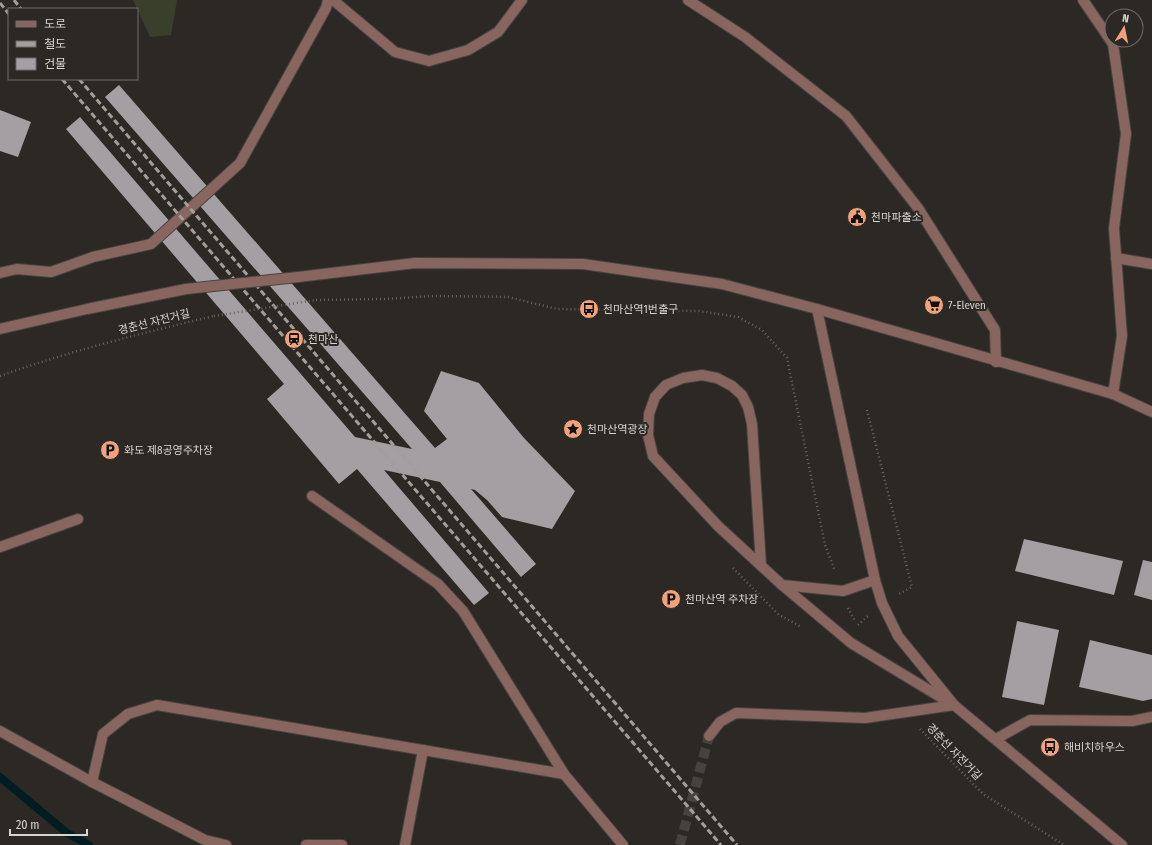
<svg xmlns="http://www.w3.org/2000/svg" width="1152" height="845" font-family="'Fira Sans Condensed','Noto Sans KR',sans-serif">
<style>
.green{fill:#393f2a}
.lines{fill:none;stroke-linecap:round;stroke-linejoin:round}
.stream{stroke:#011d21;stroke-width:8}
.building{fill:#a49fa3}
.minor-tunnel{stroke:#46423e;stroke-width:10;stroke-dasharray:10 5;stroke-linecap:butt}
.minor-casing{stroke:#474440;stroke-width:12}
.path{stroke:#686561;stroke-width:2.5;stroke-dasharray:1 3;stroke-linecap:butt}
.minor{stroke:#88655f;stroke-width:10}
.rail{stroke:#a19f9b;stroke-width:3;stroke-dasharray:6 3;stroke-linecap:butt}
.minor-bridge-casing{stroke:#474440;stroke-width:12;stroke-linecap:butt}
.path-bridge{stroke:#686561;stroke-width:2.5;stroke-dasharray:1 3;stroke-linecap:butt}
.minor-bridge{stroke:#88655f;stroke-width:10}
.labels{text-anchor:middle;dominant-baseline:central;stroke-width:4;stroke-linejoin:round;paint-order:stroke}
.poi-label{font-size:11px;fill:#d7d5d2;stroke:#2c2824;text-anchor:start}
.street-label{font-size:11px;fill:#d7d5d2;stroke:#2c2824}
</style>
<rect width="100%" height="100%" fill="#2c2824"/>
<!-- green -->
<path class="green" d="M 133,0 L 177,0 L 171,35 L 150,37 Z"/>
<g class="lines">
<!-- stream -->
<path class="stream" d="M 0,777 L 67,833 L 89,845"/>
</g>
<!-- building -->
<g class="building">
<path d="M 119,85 L 435,448 L 447,439 L 424,411 L 441,371 L 479,383 L 524,438 L 575,491 L 552,529 L 502,517 L 487,500 L 475,490 L 471,489 L 536,564 L 521,577 L 440,482 L 384,470 L 489,593 L 474,605 L 357,469 L 339,484 L 267,399 L 284,384 L 66,129 L 80,117 L 355,437 L 412,449 L 105,97 Z"/>
<path d="M 0,110 L 31,122 L 18,157 L 0,151 Z"/>
<path d="M 1024,539 L 1123,561 L 1114,595 L 1015,571 Z"/>
<path d="M 1143,560 L 1152,562 L 1152,600 L 1134,595 Z"/>
<path d="M 1017,621 L 1059,630 L 1044,705 L 1002,697 Z"/>
<path d="M 1090,640 L 1152,655 L 1152,699 L 1143,701 L 1079,687 Z"/>
</g>
<g class="lines">
<!-- minor-tunnel -->
<path class="minor-tunnel" d="M 680,845 L 709,736"/>
<defs>
<g id="minor">
<path d="M 333,0 L 395,52 L 429,61 L 468,50 L 498,32 L 522,0"/>
<path d="M 688,0 L 745,37 L 846,116 L 918,208 L 995,330 L 996,362"/>
<path d="M 1083,0 L 1113,44 L 1126,134 L 1114,228 L 1122,336 L 1113,394"/>
<path d="M 1116,258 L 1152,264"/>
<path d="M 0,273 L 17,269 L 51,272 L 93,257 L 151,244 L 240,163 L 326,8 L 328,0"/>
<path d="M 298,277 L 415,263 L 583,264 L 722,284 L 817,309 L 875,580 L 882,603 L 898,636 L 954,705 L 1122,845"/>
<path d="M 817,309 L 1113,394 L 1152,412"/>
<path d="M 0,329 L 87,309 L 186,289"/>
<path d="M 312,496 L 438,584 L 463,611 L 564,774 L 623,845"/>
<path d="M 0,547 L 78,519"/>
<path d="M 761,565 L 752,424 L 748,407 L 742,395 L 732,386 L 717,378 L 702,375 L 683,378 L 666,385 L 655,397 L 649,414 L 648,435 L 653,456 L 718,526 L 782,585 L 843,591 L 875,580"/>
<path d="M 782,585 L 851,643 L 947,701"/>
<path d="M 0,731 L 92,782 L 205,840 L 226,845"/>
<path d="M 709,736 L 720,722 L 736,713 L 865,718 L 954,705"/>
<path d="M 996,739 L 1030,720 L 1132,721 L 1152,717"/>
<path d="M 92,782 L 103,734 L 128,714 L 157,705 L 564,774"/>
<path d="M 306,845 L 342,845"/>
<path d="M 405,845 L 423,750"/>
</g>
</defs>
<!-- minor casing -->
<use href="#minor" class="minor-casing"/>
<!-- path -->
<g class="path">
<path d="M 316,300 L 383,299 L 435,296 L 508,297 L 557,309 L 699,311 L 738,317 L 762,330 L 787,358 L 825,545 L 835,571"/>
<path d="M 0,376 C 70,351 142,333 214,316"/>
<path d="M 867,410 L 912,587 L 897,595"/>
<path d="M 733,568 L 778,614 L 801,627"/>
<path d="M 848,608 L 855,621"/>
<path d="M 858,625 L 868,616"/>
<path d="M 920,729 L 983,794 L 1064,845"/>
</g>
<!-- minor -->
<use href="#minor" class="minor"/>
<!-- rail -->
<g class="rail">
<path d="M 14,0 L 21,9"/>
<path d="M 0,3 L 9,14"/>
<path d="M 62,79 L 721,845"/>
<path d="M 79,79 L 737,845"/>
</g>
<defs>
<path id="minor-bridge" d="M 186,289 L 298,277"/>
</defs>
<!-- minor-bridge casing -->
<use href="#minor-bridge" class="minor-bridge-casing"/>
<!-- path-bridge -->
<path class="path-bridge" d="M 214,316 L 316,300"/>
<!-- minor-bridge -->
<use href="#minor-bridge" class="minor-bridge"/>
</g>
<!-- icons -->
<defs>
<symbol id="civic-disc" viewBox="-11 -11 22 22"><circle r="9.5" fill="#f1a17b" stroke="#2c2824"/><path d="M-.6-6.5H3V-4.5H.6V-3L4-1V1h2V6H-6V1h2V-1L-.6-3ZM-1.2 2.5V6h2.4V2.5Z" fill="#111"/></symbol>
<symbol id="supermarket-disc" viewBox="-11 -11 22 22"><circle r="9.5" fill="#f1a17b" stroke="#2c2824"/><path d="M-6-5.5h2.5l.6 2H6L4.5 2H-2.5L-4.4-4H-6ZM-1.5 3.2a1.3 1.3 0 1 0 .1 0ZM3 3.2a1.3 1.3 0 1 0 .1 0Z" fill="#111"/></symbol>
<symbol id="bus-disc" viewBox="-11 -11 22 22"><circle r="9.5" fill="#f1a17b" stroke="#2c2824"/><path d="M-5-6H5V4H4V6H2V4H-2V6H-4V4H-5ZM-3.5-4V0h7V-4ZM-3.5 1.2v1.5H-2V1.2ZM2 1.2v1.5H3.5V1.2Z" fill="#111"/></symbol>
<symbol id="station-disc" viewBox="-11 -11 22 22"><circle r="9.5" fill="#f1a17b" stroke="#2c2824"/><path d="M-3-6H3Q5-6 5-4V2Q5 4 3 4L4.5 6H3L1.5 4h-3L-3 6H-4.5L-3 4Q-5 4-5 2V-4Q-5-6-3-6ZM-3.5-4v3h7v-3ZM-3.5 1v1.5H-2V1ZM2 1v1.5H3.5V1Z" fill="#111"/></symbol>
<symbol id="sight-disc" viewBox="-11 -11 22 22"><circle r="9.5" fill="#f1a17b" stroke="#2c2824"/><path d="M0-6L1.8-2.2L6-1.7L2.9 1.2L3.7 5.4L0 3.3L-3.7 5.4L-2.9 1.2L-6-1.7L-1.8-2.2Z" fill="#111"/></symbol>
<symbol id="parking-disc" viewBox="-11 -11 22 22"><circle r="9.5" fill="#f1a17b" stroke="#2c2824"/><path d="M-3.5-5.5H1a3.5 3.5 0 0 1 0 7H-1V5.5H-3.5ZM-1-3.4V-.6H.8a1.4 1.4 0 0 0 0-2.8Z" fill="#111"/></symbol>
</defs>
<g fill-rule="evenodd">
<use href="#civic-disc" x="846" y="206" width="22" height="22"/>
<use href="#supermarket-disc" x="923" y="294" width="22" height="22"/>
<use href="#bus-disc" x="578" y="298" width="22" height="22"/>
<use href="#station-disc" x="283" y="328" width="22" height="22"/>
<use href="#sight-disc" x="562" y="418" width="22" height="22"/>
<use href="#parking-disc" x="99" y="439" width="22" height="22"/>
<use href="#parking-disc" x="660" y="588" width="22" height="22"/>
<use href="#bus-disc" x="1039" y="736" width="22" height="22"/>
</g>
<g class="labels">
<!-- poi labels -->
<g class="poi-label">
<text x="871" y="217">천마파출소</text>
<text x="948" y="305">7-Eleven</text>
<text x="603" y="309">천마산역1번출구</text>
<text x="308" y="339">천마산</text>
<text x="587" y="429">천마산역광장</text>
<text x="124" y="450">화도 제8공영주차장</text>
<text x="685" y="599">천마산역 주차장</text>
<text x="1064" y="747">해비치하우스</text>
</g>
<!-- street labels -->
<g class="street-label">
<text transform="translate(154 322) rotate(-14)">경춘선 자전거길</text>
<text transform="translate(954 752) rotate(46)">경춘선 자전거길</text>
</g>
</g>
<!-- legend -->
<rect x="8" y="8" width="130" height="72" fill="#2c2824" stroke="#706d6a"/>
<rect x="16" y="21" width="20" height="6" fill="#88655f" stroke="#706d6a"/>
<text x="44" y="28" font-size="12" fill="#d7d5d2">도로</text>
<rect x="16" y="41" width="20" height="6" fill="#a19f9b" stroke="#706d6a"/>
<text x="44" y="48" font-size="12" fill="#d7d5d2">철도</text>
<rect x="16" y="58" width="20" height="12" fill="#a49fa3" stroke="#706d6a"/>
<text x="44" y="68" font-size="12" fill="#d7d5d2">건물</text>
<!-- north arrow -->
<g transform="translate(1124 28) rotate(10)"><circle r="19" fill="#2c2824" stroke="#706d6a"/>
<path d="M0-3L7 15L0 10L-7 15Z" fill="#f1a17b"/>
<text y="-6" font-size="11" font-weight="bold" text-anchor="middle" fill="#d7d5d2">N</text>
</g>
<!-- scale -->
<path d="M10 829v6h77v-6" fill="none" stroke="#d7d5d2" stroke-width="2"/>
<text x="16" y="829" font-size="12" fill="#d7d5d2" stroke="#2c2824" stroke-width="3" paint-order="stroke">20 m</text>
</svg>
